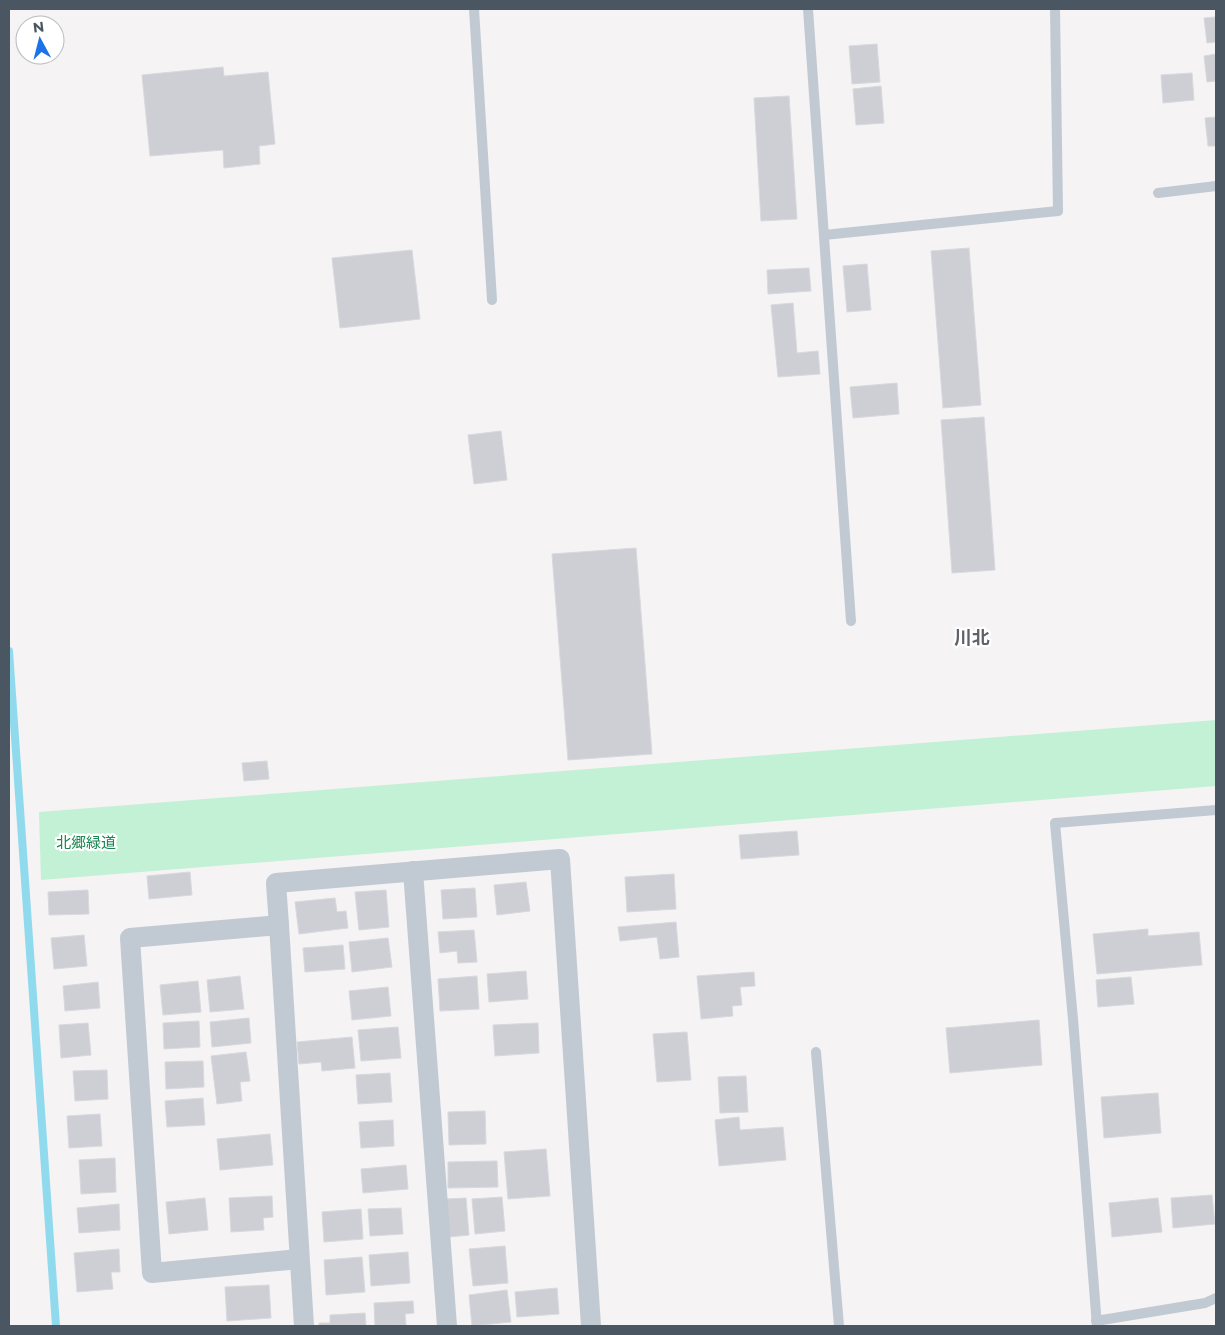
<svg xmlns="http://www.w3.org/2000/svg" width="1225" height="1335" font-family="Montserrat,'Noto Sans JP',sans-serif">
<style>
.green{fill:#c3f1d5}
.lines{fill:none;stroke-linecap:round;stroke-linejoin:round}
.stream{stroke:#90daee;stroke-width:8}
.building{fill:#cdcfd5;stroke:#d7d9de}
.lane{stroke:#c1cad2;stroke-width:10}
.street{stroke:#c1cad2;stroke-width:20}
.labels{text-anchor:middle;dominant-baseline:central;stroke-width:4.5;stroke-linejoin:round;paint-order:stroke}
.park-label{font-size:15px;fill:#17864f;stroke:#fff}
.quarter-label{font-size:18px;font-weight:bold;fill:#5f6368;stroke:#fff}
</style>
<rect width="100%" height="100%" fill="#f5f3f3"/>
<!-- green -->
<path class="green" d="M 1216,720 L 1216,786 L 41,880 L 39,812 Z"/>
<g class="lines">
<!-- stream -->
<path class="stream" d="M 9,651 L 56,1326"/>
</g>
<!-- building -->
<g class="building">
<path d="M 1216,17 L 1216,42 L 1207,43 L 1204,18 Z"/>
<path d="M 877,44 L 880,82 L 852,84 L 849,46 Z"/>
<path d="M 1216,54 L 1216,81 L 1207,82 L 1204,56 Z"/>
<path d="M 223,67 L 224,76 L 268,72 L 275,144 L 259,146 L 260,164 L 224,168 L 223,150 L 150,156 L 142,75 Z"/>
<path d="M 1192,73 L 1194,100 L 1163,103 L 1161,75 Z"/>
<path d="M 881,86 L 884,123 L 856,125 L 853,89 Z"/>
<path d="M 789,96 L 797,219 L 761,221 L 754,98 Z"/>
<path d="M 1216,117 L 1216,146 L 1208,146 L 1205,118 Z"/>
<path d="M 969,248 L 981,405 L 943,408 L 931,251 Z"/>
<path d="M 412,250 L 420,319 L 340,328 L 332,258 Z"/>
<path d="M 867,264 L 871,310 L 847,312 L 843,266 Z"/>
<path d="M 809,268 L 811,291 L 768,294 L 767,270 Z"/>
<path d="M 793,303 L 797,353 L 818,351 L 820,374 L 778,377 L 771,305 Z"/>
<path d="M 897,383 L 899,414 L 853,418 L 850,387 Z"/>
<path d="M 984,417 L 995,570 L 952,573 L 941,420 Z"/>
<path d="M 501,431 L 507,480 L 474,484 L 468,435 Z"/>
<path d="M 636,548 L 652,754 L 568,760 L 552,554 Z"/>
<path d="M 267,761 L 269,779 L 244,781 L 242,763 Z"/>
<path d="M 797,831 L 799,855 L 741,859 L 739,835 Z"/>
<path d="M 190,872 L 192,895 L 149,899 L 147,876 Z"/>
<path d="M 674,874 L 676,909 L 627,912 L 625,877 Z"/>
<path d="M 526,882 L 530,911 L 497,915 L 494,885 Z"/>
<path d="M 475,888 L 477,917 L 443,919 L 441,890 Z"/>
<path d="M 88,890 L 89,914 L 49,915 L 48,892 Z"/>
<path d="M 386,890 L 389,927 L 359,930 L 355,892 Z"/>
<path d="M 335,898 L 337,912 L 346,911 L 348,928 L 299,934 L 295,902 Z"/>
<path d="M 676,922 L 679,957 L 660,959 L 657,937 L 620,941 L 618,927 Z"/>
<path d="M 1148,929 L 1148,936 L 1199,932 L 1202,965 L 1097,974 L 1093,934 Z"/>
<path d="M 474,930 L 477,962 L 458,963 L 457,951 L 440,953 L 438,932 Z"/>
<path d="M 84,935 L 87,966 L 54,969 L 51,938 Z"/>
<path d="M 388,938 L 392,967 L 352,972 L 349,942 Z"/>
<path d="M 343,945 L 345,969 L 305,972 L 303,948 Z"/>
<path d="M 526,971 L 528,999 L 489,1002 L 487,974 Z"/>
<path d="M 754,972 L 755,986 L 740,987 L 742,1005 L 732,1006 L 733,1016 L 701,1019 L 697,976 Z"/>
<path d="M 240,976 L 244,1009 L 210,1012 L 207,980 Z"/>
<path d="M 477,976 L 479,1009 L 440,1011 L 438,979 Z"/>
<path d="M 1131,977 L 1134,1004 L 1098,1007 L 1096,980 Z"/>
<path d="M 198,981 L 201,1012 L 163,1015 L 160,985 Z"/>
<path d="M 98,982 L 100,1008 L 65,1011 L 63,986 Z"/>
<path d="M 388,987 L 391,1016 L 352,1020 L 349,991 Z"/>
<path d="M 249,1018 L 251,1043 L 212,1047 L 210,1022 Z"/>
<path d="M 1039,1020 L 1042,1065 L 950,1073 L 946,1028 Z"/>
<path d="M 199,1021 L 200,1047 L 164,1049 L 163,1023 Z"/>
<path d="M 88,1023 L 91,1055 L 61,1058 L 59,1025 Z"/>
<path d="M 538,1023 L 539,1053 L 495,1056 L 493,1025 Z"/>
<path d="M 398,1027 L 401,1058 L 361,1061 L 358,1030 Z"/>
<path d="M 687,1032 L 691,1080 L 657,1082 L 653,1034 Z"/>
<path d="M 352,1037 L 355,1068 L 322,1071 L 321,1062 L 299,1064 L 297,1042 Z"/>
<path d="M 246,1052 L 250,1081 L 240,1082 L 242,1101 L 217,1104 L 211,1056 Z"/>
<path d="M 203,1061 L 204,1087 L 166,1089 L 165,1062 Z"/>
<path d="M 107,1070 L 108,1099 L 75,1101 L 73,1071 Z"/>
<path d="M 390,1073 L 392,1102 L 358,1104 L 356,1075 Z"/>
<path d="M 746,1076 L 748,1112 L 720,1113 L 718,1077 Z"/>
<path d="M 1158,1093 L 1161,1133 L 1104,1138 L 1101,1097 Z"/>
<path d="M 203,1098 L 205,1125 L 167,1127 L 165,1101 Z"/>
<path d="M 485,1111 L 486,1144 L 449,1145 L 448,1112 Z"/>
<path d="M 100,1114 L 102,1146 L 69,1148 L 67,1116 Z"/>
<path d="M 739,1117 L 740,1130 L 783,1127 L 786,1160 L 719,1166 L 715,1120 Z"/>
<path d="M 393,1120 L 394,1146 L 361,1148 L 359,1122 Z"/>
<path d="M 270,1134 L 273,1165 L 220,1170 L 217,1139 Z"/>
<path d="M 546,1149 L 550,1196 L 508,1199 L 504,1152 Z"/>
<path d="M 115,1158 L 116,1192 L 81,1194 L 79,1160 Z"/>
<path d="M 497,1161 L 498,1187 L 448,1188 L 448,1162 Z"/>
<path d="M 406,1165 L 408,1189 L 363,1193 L 361,1169 Z"/>
<path d="M 1212,1195 L 1215,1224 L 1173,1228 L 1171,1198 Z"/>
<path d="M 272,1196 L 273,1217 L 263,1218 L 264,1230 L 231,1232 L 229,1198 Z"/>
<path d="M 502,1197 L 505,1231 L 475,1234 L 472,1199 Z"/>
<path d="M 205,1198 L 208,1230 L 169,1234 L 166,1202 Z"/>
<path d="M 466,1198 L 469,1235 L 449,1237 L 446,1199 Z"/>
<path d="M 1158,1198 L 1162,1232 L 1112,1237 L 1109,1203 Z"/>
<path d="M 119,1204 L 120,1230 L 79,1233 L 77,1208 Z"/>
<path d="M 401,1208 L 403,1234 L 370,1236 L 368,1209 Z"/>
<path d="M 361,1209 L 363,1239 L 324,1242 L 322,1212 Z"/>
<path d="M 505,1246 L 508,1283 L 473,1286 L 469,1249 Z"/>
<path d="M 119,1249 L 120,1272 L 111,1272 L 113,1289 L 77,1292 L 74,1253 Z"/>
<path d="M 408,1252 L 410,1283 L 371,1286 L 369,1255 Z"/>
<path d="M 362,1257 L 365,1292 L 326,1295 L 324,1260 Z"/>
<path d="M 269,1285 L 271,1318 L 227,1321 L 225,1287 Z"/>
<path d="M 557,1288 L 559,1314 L 517,1317 L 515,1292 Z"/>
<path d="M 507,1290 L 511,1322 L 472,1326 L 469,1295 Z"/>
<path d="M 413,1301 L 414,1313 L 405,1314 L 406,1325 L 375,1326 L 374,1303 Z"/>
<path d="M 365,1313 L 366,1326 L 319,1326 L 319,1323 L 330,1323 L 330,1315 Z"/>
</g>
<g class="lines">
<!-- lane -->
<g class="lane">
<path d="M 474,9 L 492,300"/>
<path d="M 808,9 L 851,621"/>
<path d="M 1158,193 L 1216,186"/>
<path d="M 824,235 L 1058,211 L 1055,9"/>
<path d="M 816,1052 L 839,1326"/>
<path d="M 1096,1321 L 1205,1303 L 1216,1298"/>
<path d="M 1097,1326 L 1073,1019 L 1055,823 L 1216,810"/>
</g>
<!-- street -->
<g class="street">
<path d="M 413,871 L 447,1326"/>
<path d="M 279,925 L 304,1326"/>
<path d="M 299,1259 L 152,1273 L 130,938 L 279,925 L 276,883 L 560,859 L 591,1326"/>
</g>
</g>
<g class="labels">
<!-- park labels -->
<g class="park-label">
<text x="86" y="842">北郷緑道</text>
</g>
<!-- quarter labels -->
<g class="quarter-label">
<text x="972" y="638">川北</text>
</g>
</g>
<!-- border -->
<rect width="1225" height="1335" fill="none" stroke="#4a5661" stroke-width="20"/>
<!-- north arrow -->
<g transform="translate(40 40) rotate(353)"><circle r="24" fill="#ffffff" stroke="#b7bbc0"/>
<path d="M0-4L9 19L0 12L-9 19Z" fill="#1a73e8"/>
<text y="-8" font-size="14" font-weight="bold" text-anchor="middle" fill="#4a5661">N</text>
</g>
</svg>
